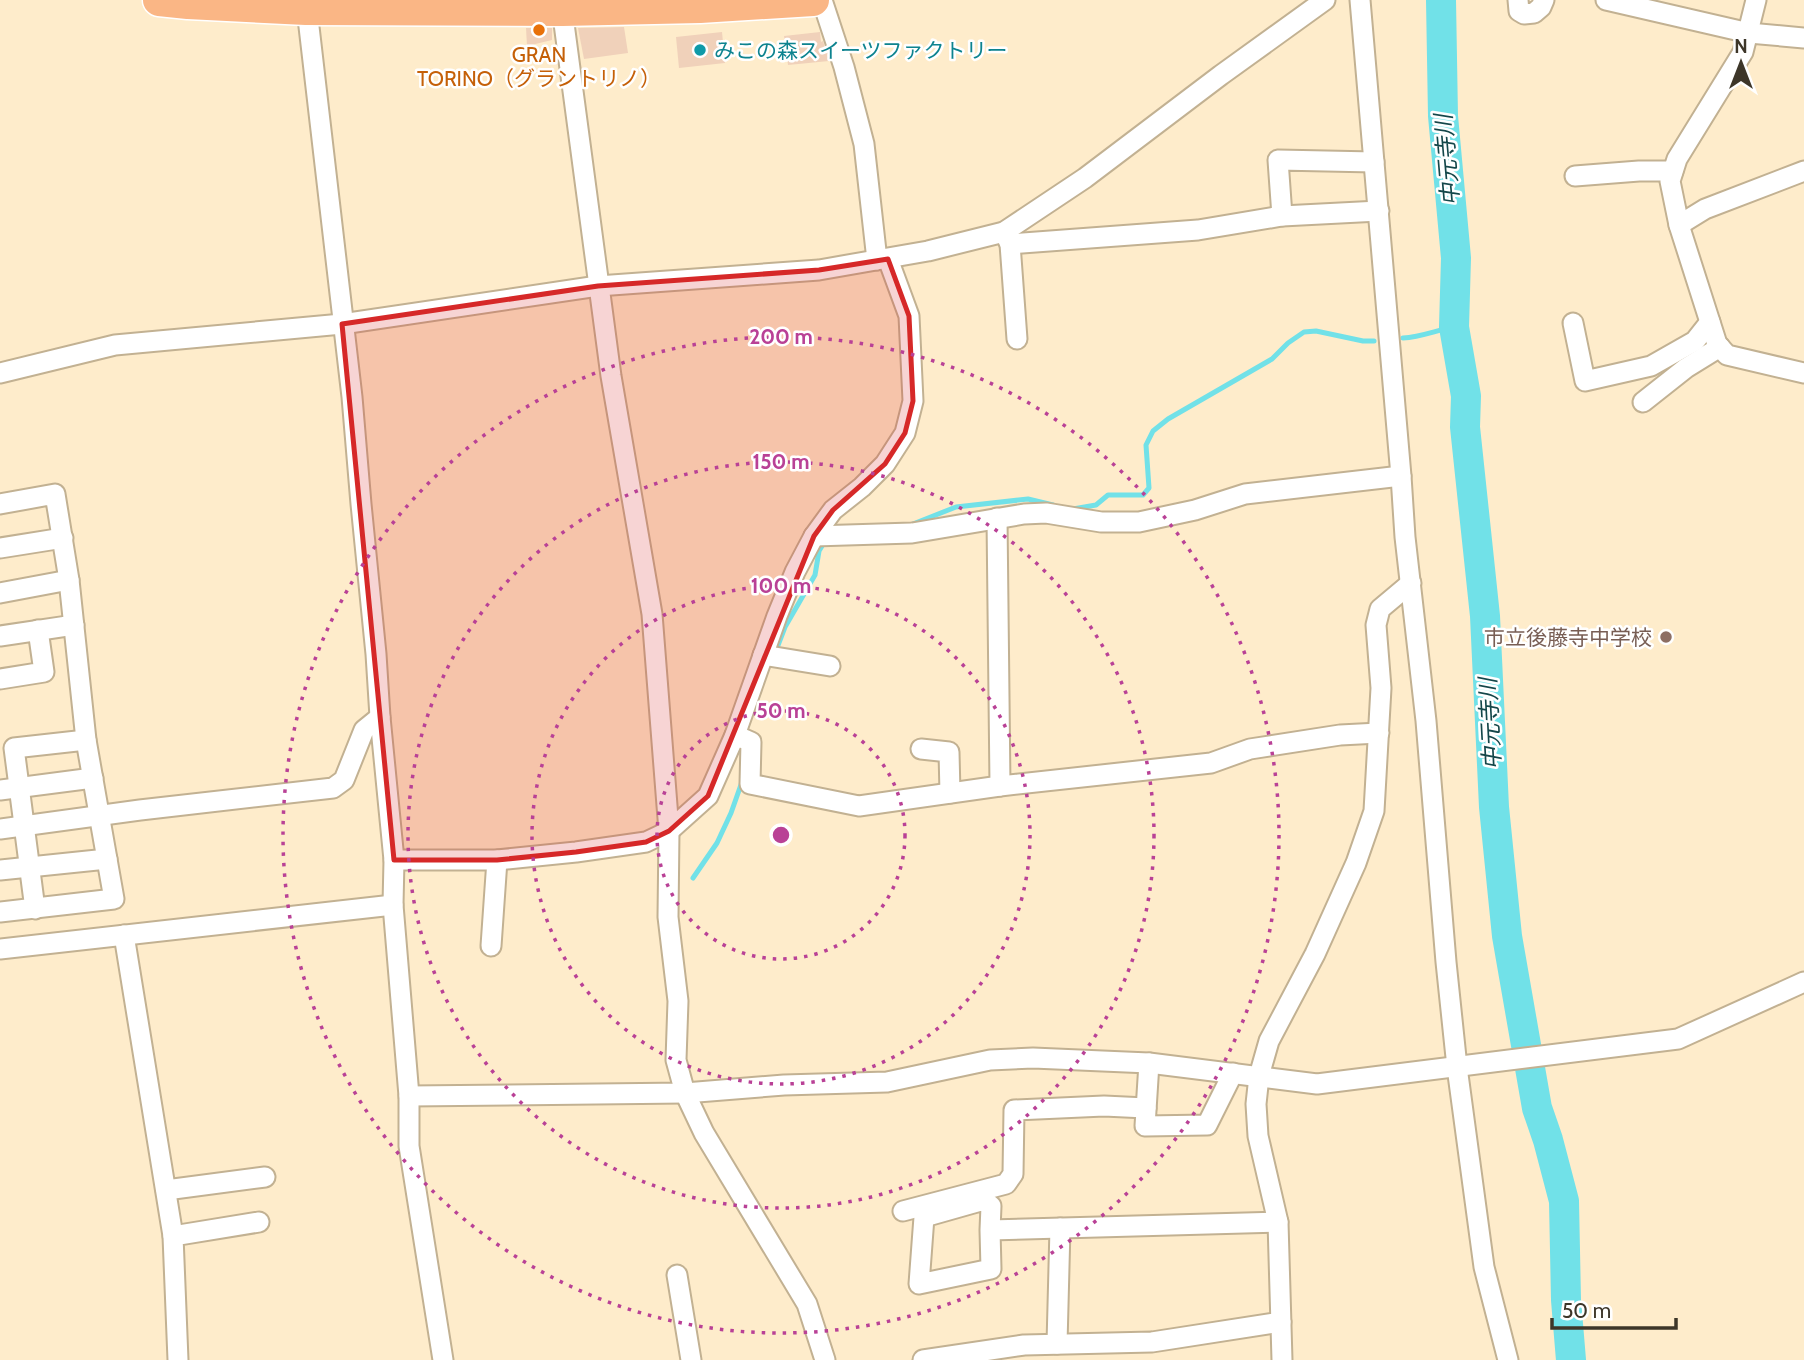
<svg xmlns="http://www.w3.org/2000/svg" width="1804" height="1360" font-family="Cabin,'Noto Sans JP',sans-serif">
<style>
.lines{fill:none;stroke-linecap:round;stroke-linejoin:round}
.stream{stroke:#71e1e8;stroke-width:5}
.river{stroke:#71e1e8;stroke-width:30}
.building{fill:#f0d1ba}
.minor-casing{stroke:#c2b192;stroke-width:23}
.primary-casing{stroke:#fff;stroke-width:35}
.minor{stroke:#fff;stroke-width:19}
.primary{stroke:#fab685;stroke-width:32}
.marked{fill:#d62828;fill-opacity:0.2;stroke:#d62828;stroke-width:5;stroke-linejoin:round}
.ring{fill:none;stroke:#b94196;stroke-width:3.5;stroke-dasharray:3.5 7}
.food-dot{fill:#e8710a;stroke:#fff;stroke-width:2.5}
.culture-dot{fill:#0f9aa8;stroke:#fff;stroke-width:2.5}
.education-dot{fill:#8d6e63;stroke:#fff;stroke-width:2.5}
.labels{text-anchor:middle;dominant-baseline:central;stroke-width:5;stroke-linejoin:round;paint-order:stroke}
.culture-label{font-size:21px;fill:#0d838f;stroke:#fff;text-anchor:start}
.food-label{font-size:21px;fill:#c56008;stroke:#fff}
.education-label{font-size:21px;fill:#785e54;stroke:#fff;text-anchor:end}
.water-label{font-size:23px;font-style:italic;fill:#14474a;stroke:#fff}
.centre{fill:#b94196;stroke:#fff;stroke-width:3.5}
.ring-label{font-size:21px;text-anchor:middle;font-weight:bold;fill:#b94196;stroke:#fff;stroke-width:5;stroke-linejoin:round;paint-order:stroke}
</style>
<rect width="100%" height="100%" fill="#feeccb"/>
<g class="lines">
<!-- stream -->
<g class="stream">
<path d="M 1403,338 C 1421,337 1437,330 1454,327"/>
<path d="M 1073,509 L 1096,505 L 1108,495 L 1143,495 L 1149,488 L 1146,445 L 1153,431 L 1168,419 L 1272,359 L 1288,343 L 1304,332 L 1316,331 L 1363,341 L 1374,341"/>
<path d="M 913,524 L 956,507 L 1028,499 L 1053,505"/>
<path d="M 775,653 L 785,627 L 815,575 L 819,551 L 825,541"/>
<path d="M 693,878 L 717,843 L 731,813 L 743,779"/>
</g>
<!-- river -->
<path class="river" d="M 1441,0 L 1443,116 L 1456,258 L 1454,327 L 1466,396 L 1465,427 L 1485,616 L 1494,807 L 1507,936 L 1537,1108 L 1548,1140 L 1564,1201 L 1566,1300 L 1571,1360"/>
</g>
<!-- building -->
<g class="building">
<path d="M 624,27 L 628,53 L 584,59 L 578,28 Z"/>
<path d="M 526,28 L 552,28 L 552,40 L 527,46 Z"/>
<path d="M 722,32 L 725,63 L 679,68 L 676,37 Z"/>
<path d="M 820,32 L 821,42 L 823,41 L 829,61 L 788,65 L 784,36 Z"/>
</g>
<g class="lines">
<defs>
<g id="minor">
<path d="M 822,0 L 844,67 L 864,144 L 877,260"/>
<path d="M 1360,0 L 1401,476 L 1405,537 L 1426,721 L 1446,962 L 1457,1067 L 1484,1267 L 1508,1360"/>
<path d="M 1518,0 L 1519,11 L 1524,14 L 1534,13 L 1541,7 L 1544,0"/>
<path d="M 1606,0 L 1749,33 L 1804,38"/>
<path d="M 1756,0 L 1743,52 L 1677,159 L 1670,181 L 1679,225 L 1717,344 L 1727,355 L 1804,373"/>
<path d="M 306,1 L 352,397 L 361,504 L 376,654 L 380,717 L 394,860 L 393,905 L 409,1096 L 409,1146 L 443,1360"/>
<path d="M 561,1 L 611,376 L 652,614 L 669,831 L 668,917 L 678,1001 L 676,1060 L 685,1093 L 704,1133 L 807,1304 L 825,1360"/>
<path d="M 1575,176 L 1639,171 L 1673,171"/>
<path d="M 1282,216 L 1278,160 L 1374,162"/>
<path d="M 1679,225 L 1705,209 L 1804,171"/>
<path d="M 1004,232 L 1010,244 L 1198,230 L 1282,216 L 1379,211"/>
<path d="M 1010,244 L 1017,339"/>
<path d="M 1573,323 L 1585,381 L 1651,366 L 1695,341 L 1710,322"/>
<path d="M 0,373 L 115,345 L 342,324 L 598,286 L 819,270 L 928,251 L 1004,232 L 1085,178 L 1221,75 L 1325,0"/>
<path d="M 1643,402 L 1686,368 L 1720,347"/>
<path d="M 0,504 L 55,494 L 69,580 L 86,740 L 114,899 L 0,912"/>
<path d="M 814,536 L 912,533 L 1024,514 L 1046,513 L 1101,522 L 1139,522 L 1195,510 L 1245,494 L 1401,476"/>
<path d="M 0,548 L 63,538"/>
<path d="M 0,593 L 69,580"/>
<path d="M 0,636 L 74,625"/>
<path d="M 763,655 L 830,666"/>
<path d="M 0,679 L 44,672 L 38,630"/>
<path d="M 735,735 L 751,742 L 750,784 L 859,806 L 1000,786 L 997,518"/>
<path d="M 921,749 L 949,752 L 950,793"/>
<path d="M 1000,786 L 1211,763 L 1250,749 L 1340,735 L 1379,733"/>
<path d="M 0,790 L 93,778"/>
<path d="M 0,829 L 140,810 L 333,788 L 344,780 L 364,730 L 380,717"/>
<path d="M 394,860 L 497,860 L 576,852 L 646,842 L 669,831 L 708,796 L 735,735 L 777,616 L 795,572 L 814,536 L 833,510 L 862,487 L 885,464 L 905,433 L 913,401 L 909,316 L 888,259"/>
<path d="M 0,870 L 107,859"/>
<path d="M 35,909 L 14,748 L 86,740"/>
<path d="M 124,935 L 173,1236"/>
<path d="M 491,946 L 497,860"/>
<path d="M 0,949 L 393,905"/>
<path d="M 1149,1063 L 1145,1126 L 1207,1125 L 1233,1073"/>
<path d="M 409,1096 L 685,1093 L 784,1085 L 887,1082 L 990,1060 L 1033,1058 L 1149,1063 L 1317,1084 L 1678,1039 L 1804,982"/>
<path d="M 166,1190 L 265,1177"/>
<path d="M 903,1211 L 1006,1184 L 1013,1174 L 1014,1110 L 1104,1106 L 1146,1108"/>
<path d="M 990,1230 L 991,1206 L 984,1200 L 924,1217 L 919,1284 L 991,1269 L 990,1230 L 1278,1222"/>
<path d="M 677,1275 L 691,1360"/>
<path d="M 1057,1344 L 1060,1228"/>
<path d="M 178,1360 L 173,1236 L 259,1222"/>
<path d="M 923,1360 L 1024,1345 L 1152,1342 L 1281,1322"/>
<path d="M 1282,1360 L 1278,1222 L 1258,1136 L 1256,1104 L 1259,1076 L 1269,1041 L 1315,954 L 1356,863 L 1374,811 L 1381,688 L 1376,625 L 1380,609 L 1411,583"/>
</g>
<path id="primary" d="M 159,0 L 188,3 L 306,9 L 562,10 L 700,7 L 813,0"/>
</defs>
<!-- minor casing -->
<use href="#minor" class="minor-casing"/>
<!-- primary casing -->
<use href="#primary" class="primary-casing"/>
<!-- minor -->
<use href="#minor" class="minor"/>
<!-- primary -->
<use href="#primary" class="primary"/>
</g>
<!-- marked area -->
<path class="marked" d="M 888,259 L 909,316 L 913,401 L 905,433 L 885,464 L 833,510 L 814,536 L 708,796 L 669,831 L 646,842 L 576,852 L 497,860 L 394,860 L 342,324 L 598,286 L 819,270 Z"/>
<!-- distance rings -->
<g class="ring">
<circle cx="781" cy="835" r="124"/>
<circle cx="781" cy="835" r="249"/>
<circle cx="781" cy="835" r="373"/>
<circle cx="781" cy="835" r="498"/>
</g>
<!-- markers -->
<circle class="food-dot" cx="539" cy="30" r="7"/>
<circle class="culture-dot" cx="700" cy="50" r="7"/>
<circle class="education-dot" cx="1666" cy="637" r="7"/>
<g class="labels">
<!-- culture labels -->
<g class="culture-label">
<text x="714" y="50">みこの森スイーツファクトリー</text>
</g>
<!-- food labels -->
<g class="food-label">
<text x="539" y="54">GRAN<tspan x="539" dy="24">TORINO（グラントリノ）</tspan></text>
</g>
<!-- education labels -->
<g class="education-label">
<text x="1652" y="637">市立後藤寺中学校</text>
</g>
<!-- water labels -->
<g class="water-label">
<text transform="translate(1447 160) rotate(-95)">中元寺川</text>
<text transform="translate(1490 724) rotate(-93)">中元寺川</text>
</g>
</g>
<circle cx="781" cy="835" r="10" class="centre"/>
<g class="ring-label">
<text x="781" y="344">200 m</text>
<text x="781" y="469">150 m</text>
<text x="781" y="593">100 m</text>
<text x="781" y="718">50 m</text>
</g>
<!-- north arrow -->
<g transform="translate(1741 63)" stroke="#ffffff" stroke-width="5" paint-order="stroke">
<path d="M0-5L12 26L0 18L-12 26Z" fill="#3d3629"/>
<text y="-10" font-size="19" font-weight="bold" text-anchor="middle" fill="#3d3629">N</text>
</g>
<!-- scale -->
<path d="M1552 1318v10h124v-10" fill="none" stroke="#3d3629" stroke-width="3.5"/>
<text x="1562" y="1318" font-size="21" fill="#3d3629" stroke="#ffffff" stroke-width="5" paint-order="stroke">50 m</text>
</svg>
